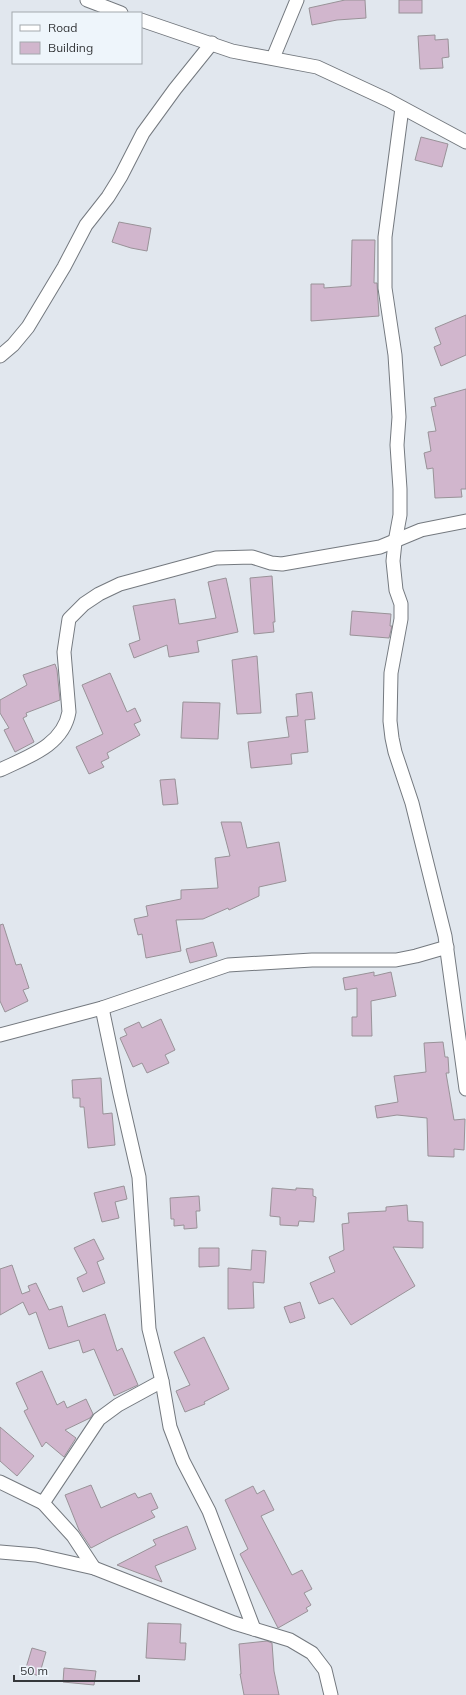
<svg xmlns="http://www.w3.org/2000/svg" width="466" height="1695" font-family="Mulish,sans-serif">
<style>
.building{fill:#d1b6cd;stroke:#999298}
.lines{fill:none;stroke-linecap:round;stroke-linejoin:round}
.minor-casing{stroke:#74797f;stroke-width:15}
.minor{stroke:#fff;stroke-width:13}
</style>
<rect width="100%" height="100%" fill="#e1e7ee"/>
<!-- building -->
<g class="building">
<path d="M 345,0 L 365,0 L 366,18 L 337,20 L 312,25 L 309,8 Z"/>
<rect x="399" y="0" width="23" height="13"/>
<path d="M 435,35 L 435,40 L 448,39 L 449,57 L 442,58 L 443,68 L 420,69 L 418,36 Z"/>
<path d="M 421,137 L 448,144 L 442,167 L 415,160 Z"/>
<path d="M 119,222 L 151,228 L 147,251 L 131,248 L 112,242 Z"/>
<path d="M 352,240 L 375,240 L 374,283 L 377,283 L 379,316 L 311,321 L 311,284 L 324,284 L 324,288 L 351,286 Z"/>
<path d="M 466,315 L 466,355 L 441,366 L 434,347 L 441,344 L 435,328 Z"/>
<path d="M 466,389 L 466,489 L 461,489 L 462,497 L 435,498 L 433,468 L 427,469 L 424,453 L 431,451 L 428,432 L 436,431 L 431,407 L 436,406 L 434,398 Z"/>
<path d="M 272,576 L 275,622 L 273,622 L 274,632 L 254,634 L 250,578 Z"/>
<path d="M 226,578 L 238,632 L 197,641 L 199,652 L 169,657 L 167,645 L 134,658 L 129,644 L 140,640 L 133,606 L 175,599 L 179,624 L 216,618 L 208,582 Z"/>
<path d="M 352,611 L 391,614 L 390,626 L 392,626 L 389,638 L 350,635 Z"/>
<path d="M 257,656 L 261,713 L 237,714 L 232,660 Z"/>
<path d="M 55,664 L 57,670 L 60,700 L 26,713 L 27,716 L 23,718 L 34,742 L 15,752 L 4,730 L 9,728 L 0,713 L 0,700 L 27,685 L 23,675 Z"/>
<path d="M 110,673 L 127,712 L 135,708 L 141,721 L 134,724 L 140,735 L 107,753 L 109,758 L 101,762 L 104,767 L 89,774 L 76,747 L 103,734 L 82,685 Z"/>
<path d="M 312,692 L 315,719 L 305,720 L 308,752 L 291,754 L 292,764 L 251,768 L 248,742 L 289,737 L 286,717 L 298,716 L 296,694 Z"/>
<path d="M 183,702 L 220,703 L 218,739 L 181,738 Z"/>
<path d="M 175,779 L 178,804 L 163,805 L 160,780 Z"/>
<path d="M 221,822 L 241,822 L 247,848 L 279,842 L 286,881 L 259,887 L 259,896 L 229,910 L 228,908 L 203,919 L 176,920 L 181,951 L 146,958 L 142,934 L 138,935 L 134,919 L 148,916 L 146,906 L 181,899 L 181,890 L 218,888 L 215,858 L 230,856 Z"/>
<path d="M 3,924 L 16,965 L 21,964 L 29,988 L 23,990 L 28,1001 L 5,1012 L 0,1001 L 0,925 Z"/>
<path d="M 213,942 L 217,956 L 190,963 L 186,949 Z"/>
<path d="M 374,972 L 374,976 L 391,972 L 396,996 L 371,1001 L 372,1036 L 352,1036 L 352,1017 L 357,1017 L 357,988 L 345,990 L 343,978 Z"/>
<path d="M 161,1019 L 175,1050 L 165,1055 L 169,1063 L 147,1073 L 142,1063 L 133,1067 L 120,1038 L 127,1035 L 124,1029 L 139,1022 L 142,1028 Z"/>
<path d="M 443,1042 L 445,1057 L 448,1057 L 449,1073 L 446,1073 L 454,1120 L 465,1119 L 464,1150 L 454,1149 L 454,1157 L 428,1156 L 427,1118 L 397,1115 L 377,1118 L 375,1106 L 398,1102 L 394,1076 L 426,1072 L 424,1043 Z"/>
<path d="M 101,1078 L 103,1114 L 112,1113 L 115,1145 L 88,1148 L 84,1107 L 80,1107 L 80,1098 L 73,1098 L 72,1080 Z"/>
<path d="M 124,1186 L 127,1199 L 115,1202 L 119,1218 L 102,1222 L 94,1193 Z"/>
<path d="M 272,1188 L 296,1190 L 296,1188 L 313,1189 L 313,1196 L 316,1197 L 314,1222 L 299,1221 L 298,1226 L 280,1225 L 280,1217 L 270,1216 Z"/>
<path d="M 199,1196 L 200,1211 L 196,1211 L 197,1228 L 184,1229 L 184,1225 L 174,1226 L 174,1219 L 171,1219 L 170,1198 Z"/>
<path d="M 407,1205 L 408,1221 L 423,1222 L 423,1248 L 393,1247 L 415,1286 L 351,1325 L 333,1298 L 319,1304 L 310,1283 L 335,1272 L 329,1257 L 344,1250 L 342,1224 L 349,1223 L 348,1213 L 386,1211 L 386,1207 Z"/>
<path d="M 94,1239 L 104,1259 L 97,1262 L 105,1283 L 83,1292 L 77,1278 L 87,1273 L 74,1248 Z"/>
<path d="M 199,1248 L 219,1248 L 219,1266 L 199,1267 Z"/>
<path d="M 252,1250 L 266,1251 L 264,1283 L 253,1282 L 254,1308 L 228,1309 L 228,1268 L 251,1270 Z"/>
<path d="M 12,1265 L 22,1294 L 30,1291 L 28,1286 L 36,1283 L 49,1310 L 62,1306 L 68,1327 L 105,1314 L 117,1351 L 122,1348 L 138,1385 L 114,1396 L 94,1349 L 83,1353 L 79,1340 L 49,1349 L 36,1312 L 29,1315 L 23,1302 L 0,1315 L 0,1269 Z"/>
<path d="M 300,1302 L 305,1318 L 290,1323 L 284,1307 Z"/>
<path d="M 204,1337 L 229,1389 L 204,1402 L 205,1404 L 185,1412 L 176,1391 L 190,1385 L 174,1352 Z"/>
<path d="M 42,1371 L 57,1405 L 64,1401 L 67,1408 L 86,1399 L 93,1414 L 90,1418 L 65,1430 L 76,1438 L 64,1457 L 46,1442 L 42,1447 L 24,1411 L 28,1409 L 16,1383 Z"/>
<path d="M 0,1427 L 34,1456 L 17,1476 L 0,1461 Z"/>
<path d="M 91,1485 L 101,1508 L 135,1493 L 138,1498 L 151,1493 L 158,1508 L 151,1511 L 155,1517 L 112,1537 L 91,1548 L 79,1530 L 65,1495 Z"/>
<path d="M 253,1486 L 257,1494 L 264,1490 L 274,1510 L 261,1516 L 292,1575 L 302,1570 L 312,1589 L 304,1593 L 311,1605 L 306,1608 L 308,1611 L 278,1628 L 240,1554 L 248,1549 L 225,1500 Z"/>
<path d="M 187,1526 L 196,1549 L 155,1566 L 162,1582 L 117,1565 L 156,1545 L 153,1540 Z"/>
<path d="M 148,1623 L 181,1624 L 180,1643 L 186,1643 L 185,1660 L 146,1658 Z"/>
<path d="M 267,1641 L 272,1643 L 274,1671 L 279,1695 L 244,1695 L 240,1674 L 241,1674 L 239,1644 Z"/>
<path d="M 32,1648 L 46,1652 L 39,1676 L 25,1671 Z"/>
<path d="M 64,1668 L 96,1671 L 94,1685 L 63,1682 Z"/>
</g>
<g class="lines">
<defs>
<g id="minor">
<path d="M 87,0 L 121,13"/>
<path d="M 141,20 L 232,51 L 317,67 L 388,100 L 466,142"/>
<path d="M 273,58 L 297,0"/>
<path d="M 402,108 L 385,237 L 385,288 L 395,355 L 399,417 L 397,445 L 400,489 L 400,515 L 395,542 L 393,561 L 396,590 L 401,604 L 401,619 L 391,673 L 390,721 L 392,738 L 395,752 L 412,803 L 445,936 L 466,1089"/>
<path d="M 0,356 L 13,345 L 28,327 L 64,267 L 86,225 L 108,197 L 121,176 L 143,133 L 175,89 L 212,43"/>
<path d="M 0,770 C 27,757 63,746 69,712 L 64,652 L 69,619 L 84,604 L 99,594 L 120,584 L 216,558 L 252,557 L 271,563 L 282,564 L 380,547 L 421,530 L 466,521"/>
<path d="M 102,1008 L 120,1094 L 139,1177 L 149,1329 L 162,1381 L 170,1427 L 183,1461 L 209,1511 L 254,1629"/>
<path d="M 0,1035 L 102,1008 L 228,965 L 312,960 L 396,960 L 416,956 L 447,947"/>
<path d="M 0,1482 L 43,1503 L 73,1536 L 94,1568"/>
<path d="M 43,1503 L 99,1419 L 118,1405 L 162,1381"/>
<path d="M 0,1552 L 36,1555 L 94,1568 L 234,1623 L 290,1640 L 312,1653 L 325,1670 L 331,1695"/>
</g>
</defs>
<!-- minor casing -->
<use href="#minor" class="minor-casing"/>
<!-- minor -->
<use href="#minor" class="minor"/>
</g>
<!-- legend -->
<rect x="12" y="12" width="130" height="52" fill="#eef5fb" stroke="#a4a9ae"/>
<rect x="20" y="25" width="20" height="6" fill="#ffffff" stroke="#a4a9ae"/>
<text x="48" y="32" font-size="12" fill="#35373a">Road</text>
<rect x="20" y="42" width="20" height="12" fill="#d1b6cd" stroke="#a4a9ae"/>
<text x="48" y="52" font-size="12" fill="#35373a">Building</text>
<!-- scale -->
<path d="M14 1675v6h125v-6" fill="none" stroke="#35373a" stroke-width="2"/>
<text x="20" y="1675" font-size="12" fill="#35373a" stroke="#eef5fb" stroke-width="3" paint-order="stroke">50 m</text>
</svg>
